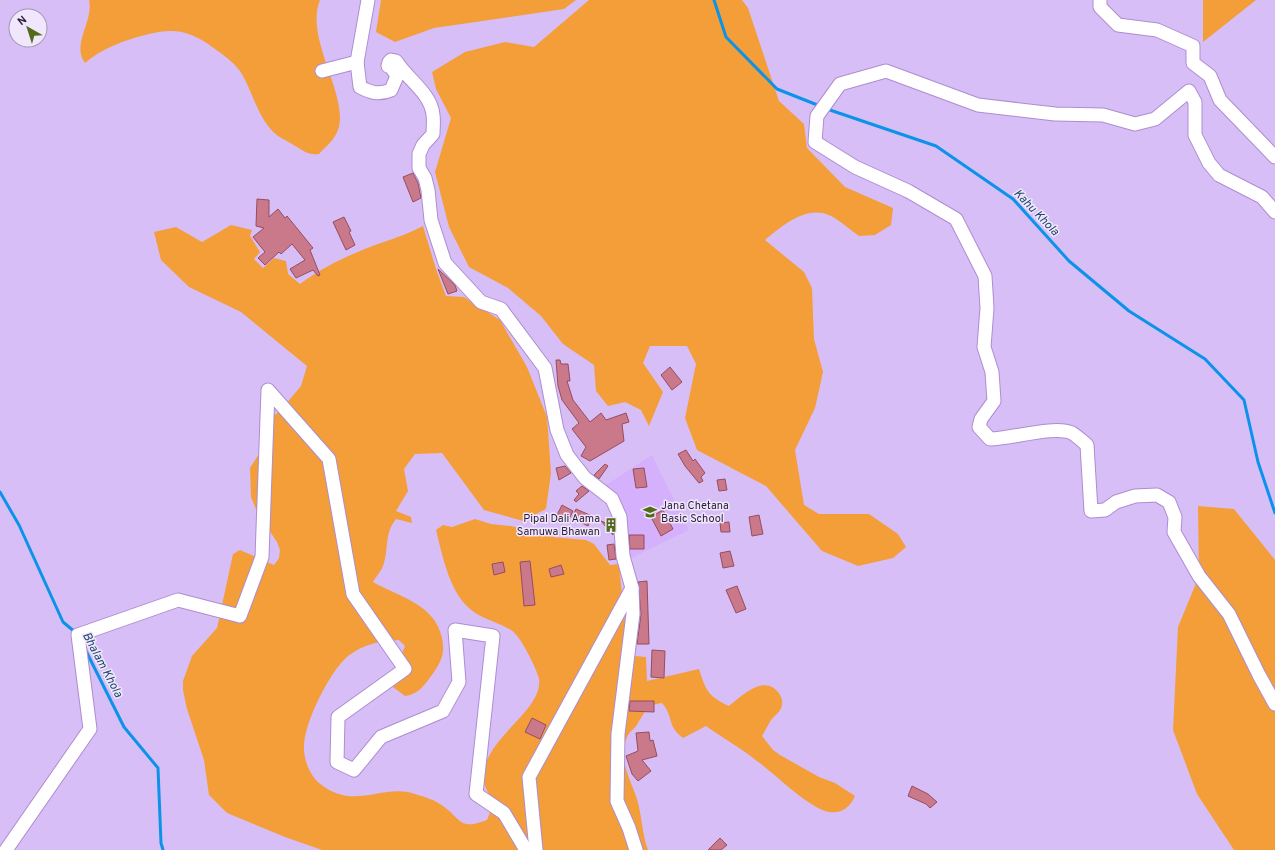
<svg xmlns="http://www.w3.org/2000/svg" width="1275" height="850" font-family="Overpass,sans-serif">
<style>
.built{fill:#d5b0fd}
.green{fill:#f39e38}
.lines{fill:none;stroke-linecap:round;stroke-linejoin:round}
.stream{stroke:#0b93e9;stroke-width:3}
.building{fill:#c9798a;stroke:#974c5f}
.street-casing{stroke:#ad8dd0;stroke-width:15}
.street{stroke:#fff;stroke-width:13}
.labels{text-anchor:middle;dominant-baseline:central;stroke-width:3;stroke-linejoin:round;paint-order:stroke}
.poi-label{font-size:11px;fill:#2a1d38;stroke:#f1e7fd;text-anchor:start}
.water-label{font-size:12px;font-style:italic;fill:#1c486b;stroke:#f1e7fd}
</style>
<rect width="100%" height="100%" fill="#d8bef6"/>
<!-- built -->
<path class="built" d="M 652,455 L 689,530 L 627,560 L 623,536 L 603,487 Z"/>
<!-- green -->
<g class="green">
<path d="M 89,0 L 320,0 C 303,41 356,104 335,136 C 331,143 324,148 319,154 C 309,155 305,152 297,147 C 291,143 284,140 278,136 C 258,121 253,91 240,71 C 233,62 224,55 215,49 C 191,31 175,27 145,35 C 123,41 102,48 85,63 C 71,44 94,21 89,0 Z"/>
<path d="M 381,0 L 576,0 L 564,9 L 434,28 L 395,42 L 376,32 Z"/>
<path d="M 589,0 L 742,0 L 748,8 L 779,101 L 804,124 L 807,148 L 845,187 L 893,208 L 891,225 L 875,235 L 859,236 C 850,230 841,221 831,216 C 807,204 782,226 765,240 L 804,272 L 812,288 L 814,339 L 823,372 L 815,408 L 795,450 L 804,505 L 819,514 L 869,514 L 898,534 L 906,547 L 893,558 L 858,566 L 822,551 L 766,486 L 697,450 L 685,418 L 696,364 L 687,346 L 650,346 L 643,363 L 663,392 L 649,426 L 641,410 L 625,402 L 608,406 L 596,391 L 594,365 L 563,344 L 541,316 L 508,288 L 469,267 L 449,227 L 435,172 L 451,118 L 436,89 L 432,72 L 465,52 L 505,42 L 534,47 Z"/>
<path d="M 1203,0 L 1256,0 L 1203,42 Z"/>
<path d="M 231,225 L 252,230 L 250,236 L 260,252 L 254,259 L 263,268 L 274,258 L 286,261 L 288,274 L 300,284 C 319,270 338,260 360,251 C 381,242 403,237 423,226 L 436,269 L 446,296 L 464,297 L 500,320 L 527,367 L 547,417 L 551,473 L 546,509 L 523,521 L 484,510 L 442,453 L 415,454 L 404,469 L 408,491 L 396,511 L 411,517 L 412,523 L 396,519 C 384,533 389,550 383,566 C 381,571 376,577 373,582 C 399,597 435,604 442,638 C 445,652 442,660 434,672 C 425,684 420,694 405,696 L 390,685 C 389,674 401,658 405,646 L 399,640 C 379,641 364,644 348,656 C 330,671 305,721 304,745 C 303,758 309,774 319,783 C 354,812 382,783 415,794 C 425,797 435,800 443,806 C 463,821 459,830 487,820 L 494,802 C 491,797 487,792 485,786 C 473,743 544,713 539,679 C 537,669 520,635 511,630 C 494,620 478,619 464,603 C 448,584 442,554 436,530 L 443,525 L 452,527 L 475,519 L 491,524 L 511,526 L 553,537 L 586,540 L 594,544 L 610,565 L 619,564 L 624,616 L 635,656 L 646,657 L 647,681 L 699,669 C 706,691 708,696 729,706 C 741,697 762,675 777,691 C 781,695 783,700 782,705 C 781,712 775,715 771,720 C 768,725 765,731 762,736 L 773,750 L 780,755 L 819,777 L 835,783 L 855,796 C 850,807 842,814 829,812 C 808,808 775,774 757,761 C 741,748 723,738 706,726 L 683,738 C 666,725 674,716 662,703 C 646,705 646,711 638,723 C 636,727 633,729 630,732 C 615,754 630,778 637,799 C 642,816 642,834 648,850 L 322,850 L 285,837 L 227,813 L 209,795 L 204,760 L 187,709 L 183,690 L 183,681 L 192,656 L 217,628 L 233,554 L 240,550 L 274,565 L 279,558 L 280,550 L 277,542 L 258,514 L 251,497 L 250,468 L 259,454 L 273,416 L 280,411 L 301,386 L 307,366 L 241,312 L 189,287 L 161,260 L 154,232 L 176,227 L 202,242 Z"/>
<path d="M 1198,506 L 1234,509 L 1275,560 L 1275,850 L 1234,850 L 1197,794 L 1173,730 L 1178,627 L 1199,576 Z"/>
</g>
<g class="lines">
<!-- stream -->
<g class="stream">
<path d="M 714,0 L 726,37 L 777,89 L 820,106"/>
<path d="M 827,109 L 936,146 L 1013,199 L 1069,261 L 1129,311 L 1205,359 L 1244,400 L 1258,462 L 1275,513"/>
<path d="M 0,492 L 19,525 L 63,622 L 75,632"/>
<path d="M 85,649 L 124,727 L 158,768 L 161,843 L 163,850"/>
</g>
</g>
<!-- building -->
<g class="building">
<path d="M 413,173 L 418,183 L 421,198 L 413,202 L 403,177 Z"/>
<path d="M 257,199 L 269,200 L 269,217 L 278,209 L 285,218 L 287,216 L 313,248 L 310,250 L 320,275 L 318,276 L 313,270 L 296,278 L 290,269 L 305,260 L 292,244 L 281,254 L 279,252 L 265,265 L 258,258 L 265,252 L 253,237 L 264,228 L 256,226 Z"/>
<path d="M 344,217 L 351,231 L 349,232 L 355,245 L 346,250 L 333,222 Z"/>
<path d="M 438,269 L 455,285 L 457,291 L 448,294 Z"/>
<path d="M 556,360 L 560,360 L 561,364 L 568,364 L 570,381 L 567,381 L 573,400 L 590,422 L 601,413 L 606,420 L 626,413 L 629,422 L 622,424 L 624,441 L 590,461 L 581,456 L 586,447 L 572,429 L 579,423 L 562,400 L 558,386 Z"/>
<path d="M 670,367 L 682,382 L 672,390 L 661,375 Z"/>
<path d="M 686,450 L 693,461 L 695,459 L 705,473 L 701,477 L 703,481 L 699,483 L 685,466 L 678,454 Z"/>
<path d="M 605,464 L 608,466 L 599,479 L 594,475 Z"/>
<path d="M 565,466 L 571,473 L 559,480 L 556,468 Z"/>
<path d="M 644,468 L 647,487 L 636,488 L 633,469 Z"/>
<path d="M 725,479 L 727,490 L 719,491 L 717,480 Z"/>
<path d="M 582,486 L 589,491 L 576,502 L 574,500 L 579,494 L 576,491 Z"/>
<path d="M 562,505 L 573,511 L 568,521 L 557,515 Z"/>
<path d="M 576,509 L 592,516 L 588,526 L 572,518 Z"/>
<path d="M 663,510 L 673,529 L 661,536 L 651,517 Z"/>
<path d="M 759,515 L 763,534 L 752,536 L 749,517 Z"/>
<path d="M 601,521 L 613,526 L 613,535 Z"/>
<path d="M 729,522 L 730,532 L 721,532 L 720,523 Z"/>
<path d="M 629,535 L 644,535 L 644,549 L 630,549 Z"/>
<path d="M 614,544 L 616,559 L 609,560 L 607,545 Z"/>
<path d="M 730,551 L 734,566 L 723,568 L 720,553 Z"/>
<path d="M 530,561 L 535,605 L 524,606 L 520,562 Z"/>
<path d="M 503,562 L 505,572 L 494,575 L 492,564 Z"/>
<path d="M 561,565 L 564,574 L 551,577 L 549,569 Z"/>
<path d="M 647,581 L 649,644 L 637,644 L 641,614 L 638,582 Z"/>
<path d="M 737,586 L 746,609 L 736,613 L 726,590 Z"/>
<path d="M 652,650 L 665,651 L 664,678 L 651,677 Z"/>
<path d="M 630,701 L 654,701 L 654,712 L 629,711 Z"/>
<path d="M 532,718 L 546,725 L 540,739 L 525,732 Z"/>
<path d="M 649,732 L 650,741 L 653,740 L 657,756 L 642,760 L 651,771 L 638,781 L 632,774 L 626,756 L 638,751 L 636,733 Z"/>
<path d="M 912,786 L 928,794 L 937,802 L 930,808 L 926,804 L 908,796 Z"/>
<path d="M 720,838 L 727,845 L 721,850 L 708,850 Z"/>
</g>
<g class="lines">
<defs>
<g id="street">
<path d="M 1100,0 L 1100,7 L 1118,25 L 1157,30 L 1193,46 L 1193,63 L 1210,76 L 1220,100 L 1275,157"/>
<path d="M 357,62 L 368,0"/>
<path d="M 322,71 L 357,62 L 360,87 C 371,93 379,95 391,90 L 397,76 L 391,67 L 388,66 L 389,62 L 391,60 L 396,61 C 407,79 431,93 433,115 C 434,121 433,128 433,134 L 423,145 L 419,154 L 419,168 L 425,178 L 428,190 L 431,220 L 445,263 L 481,302 L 501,309 L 545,368 L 557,430 L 567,455 L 585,478 L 612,499 L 620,517 L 623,556 L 632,588 L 529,777 L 536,850"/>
<path d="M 1275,212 L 1262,197 L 1219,175 L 1209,163 L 1195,135 L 1195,102 L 1189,91 L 1155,119 L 1135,124 L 1103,115 L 1055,114 L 978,105 L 886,71 L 840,84 L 817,116 L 815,142 L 855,167 L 908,191 L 956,219 L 985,276 L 987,308 L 984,347 L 992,372 L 994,401 L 981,419 L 979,427 L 990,439 C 1011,439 1054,425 1072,433 C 1077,436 1082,441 1087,445 L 1091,511 L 1105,510 L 1116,502 L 1135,496 L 1157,495 L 1169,502 L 1175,517 L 1174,532 L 1199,576 L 1229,614 L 1259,675 L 1275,704"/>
<path d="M 632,588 L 633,614 L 618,734 L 617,801 L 629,828 L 636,850"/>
<path d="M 6,850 L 90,729 L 78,635 L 178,600 L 240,616 L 262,557 L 268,390 L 329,459 L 353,594 L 405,669 L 338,717 L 337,762 L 354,770 L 381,737 L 443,711 L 459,682 L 455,630 L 493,636 L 476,794 L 504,813 L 526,850"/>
</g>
</defs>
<!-- street casing -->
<use href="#street" class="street-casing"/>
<!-- street -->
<use href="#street" class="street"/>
</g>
<!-- icons -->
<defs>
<symbol id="school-bare" viewBox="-9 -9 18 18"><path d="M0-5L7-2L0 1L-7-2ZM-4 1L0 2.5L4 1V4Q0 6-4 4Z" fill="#516a1c" stroke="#f1e7fd" stroke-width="2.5" paint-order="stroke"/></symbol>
<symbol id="building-bare" viewBox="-9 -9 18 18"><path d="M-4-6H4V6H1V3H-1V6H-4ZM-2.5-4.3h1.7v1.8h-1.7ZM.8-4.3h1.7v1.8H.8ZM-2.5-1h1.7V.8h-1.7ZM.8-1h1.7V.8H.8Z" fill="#516a1c" stroke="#f1e7fd" stroke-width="2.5" paint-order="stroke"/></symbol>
</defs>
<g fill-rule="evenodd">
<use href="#school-bare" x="640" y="502" width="20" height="20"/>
<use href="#building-bare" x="601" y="515" width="20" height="20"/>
</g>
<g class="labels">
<!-- poi labels -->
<g class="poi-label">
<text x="661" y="506">Jana Chetana<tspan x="661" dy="13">Basic School</tspan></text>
<text x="600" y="519" text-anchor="end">Pipal Dali Aama<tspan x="600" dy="13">Samuwa Bhawan</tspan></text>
</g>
<!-- water labels -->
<g class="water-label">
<text transform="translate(1036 213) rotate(46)">Kahu Khola</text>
<text transform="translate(102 665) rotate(62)">Bhalam Khola</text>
</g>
</g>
<!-- north arrow -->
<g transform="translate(28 28) rotate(321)"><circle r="19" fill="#f1e7fd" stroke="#a196ae"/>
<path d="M0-3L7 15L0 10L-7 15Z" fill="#516a1c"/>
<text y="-6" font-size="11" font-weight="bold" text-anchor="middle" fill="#2a1d38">N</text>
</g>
</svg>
